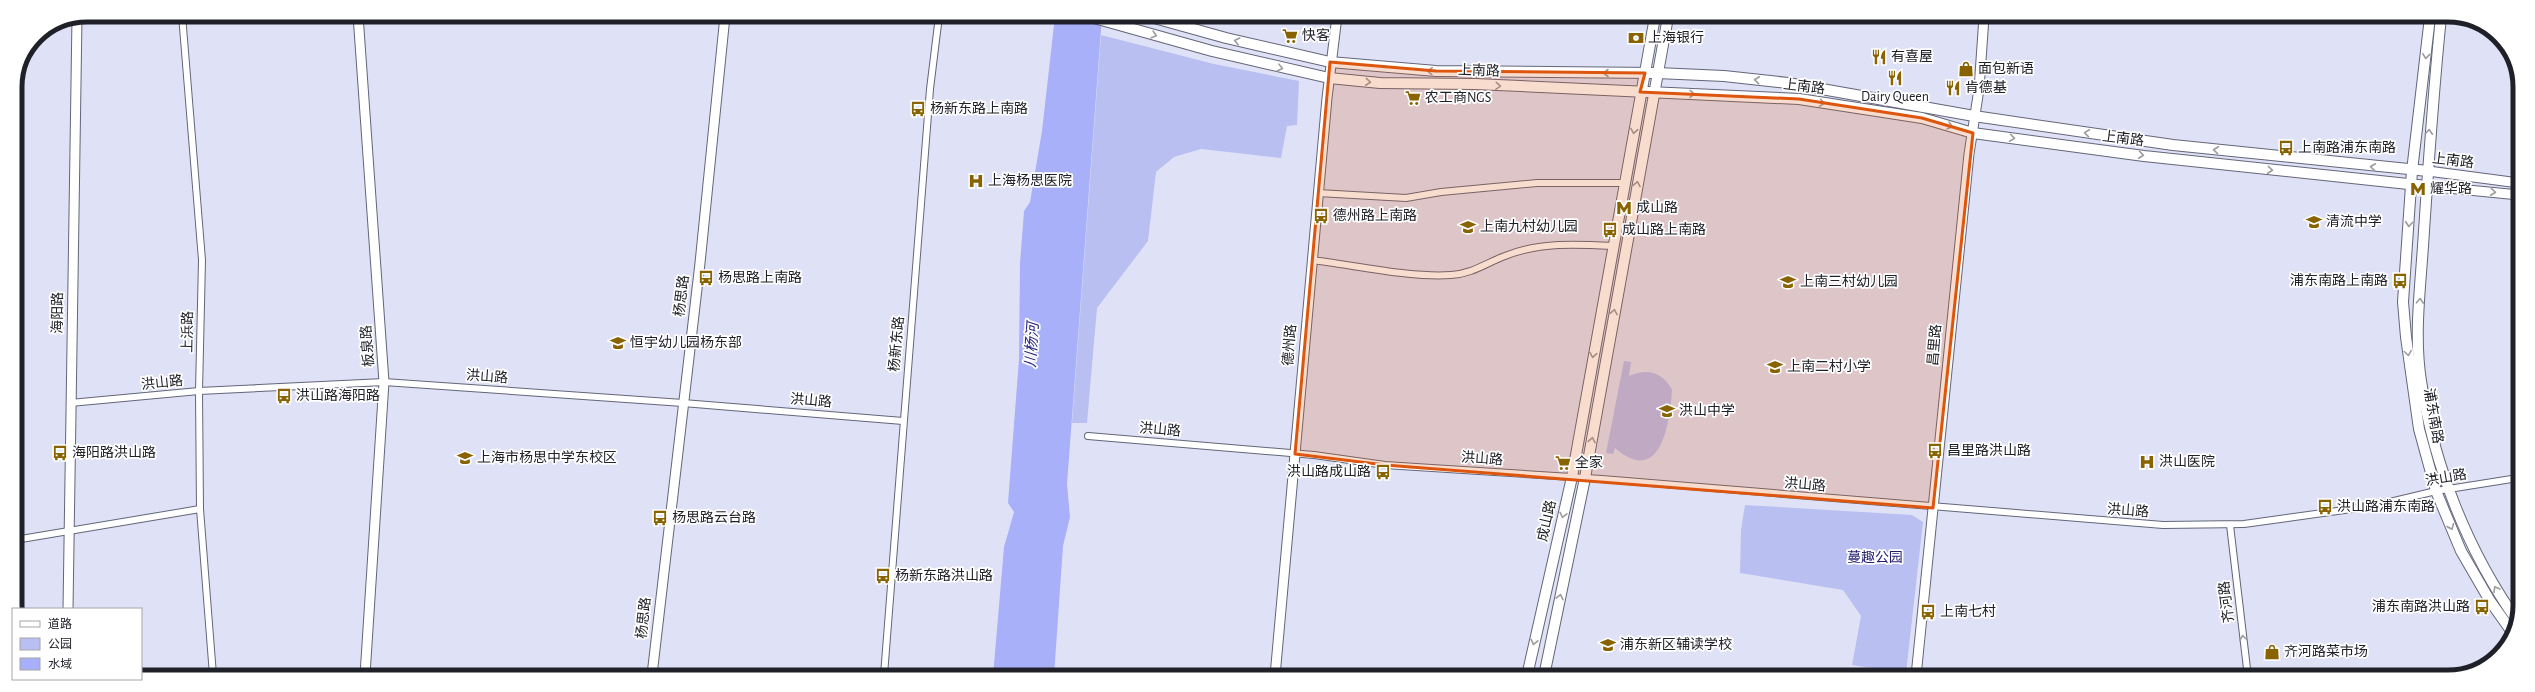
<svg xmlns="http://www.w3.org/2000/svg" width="2535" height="692" font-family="'Alegreya Sans','Noto Sans SC',sans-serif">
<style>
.green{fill:#b9bff1}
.water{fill:#a8b0f9}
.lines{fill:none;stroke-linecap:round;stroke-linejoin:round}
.street-casing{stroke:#636678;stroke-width:8}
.secondary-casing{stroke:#636678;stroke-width:11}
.primary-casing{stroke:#636678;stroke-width:12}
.street{stroke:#fff;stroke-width:6}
.secondary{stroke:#fff;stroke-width:9}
.primary{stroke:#fff;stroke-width:10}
.oneway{stroke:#9b9b9e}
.marked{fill:#de560d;fill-opacity:0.2;stroke:#de560d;stroke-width:3;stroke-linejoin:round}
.labels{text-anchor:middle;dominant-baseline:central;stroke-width:3.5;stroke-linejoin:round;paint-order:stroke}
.poi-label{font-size:14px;fill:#202128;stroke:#fff;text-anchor:start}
.street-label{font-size:14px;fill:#202128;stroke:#fff}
.park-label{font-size:14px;fill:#251e70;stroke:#fff}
.water-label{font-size:15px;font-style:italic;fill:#2b2678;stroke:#fff}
.rim{fill:none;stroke:#202128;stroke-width:5}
</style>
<rect width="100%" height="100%" fill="#dfe2f7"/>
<!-- green -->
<g class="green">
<path d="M 1101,35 L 1214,64 L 1299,81 L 1297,125 L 1287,126 L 1281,158 L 1201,149 L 1174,157 L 1156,172 L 1148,241 L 1097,308 L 1087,423 L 1072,423 Z"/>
<path d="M 1624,361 L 1631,362 L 1629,376 C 1647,368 1663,372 1672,390 C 1670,422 1661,488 1615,448 L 1613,454 L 1606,453 Z"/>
<path d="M 1745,505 L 1912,515 L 1923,522 L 1906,673 L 1852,665 L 1861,616 L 1843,590 L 1740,573 L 1741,530 Z"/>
</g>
<!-- water -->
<path class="water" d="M 1055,16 L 1102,16 L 1067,484 L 1070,517 L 1063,546 L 1054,676 L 993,676 L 1004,547 L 1014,512 L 1008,503 L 1019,359 L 1020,264 L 1024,211 L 1030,202 L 1042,131 Z"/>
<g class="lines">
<defs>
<g id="street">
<path d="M 182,15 L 202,260 L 199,391 L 200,509 L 213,675"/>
<path d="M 1318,193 L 1406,198 L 1441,192 L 1537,183 L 1624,183"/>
<path d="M 1312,260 C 1354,265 1411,278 1451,275 C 1472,274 1486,263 1505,256 C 1539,242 1577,244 1613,246"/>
<path d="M 70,403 L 199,391 L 384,382 L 683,403 L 903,421"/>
<path d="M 1088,436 L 1314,455 L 1385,465 L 1602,479 L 2163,525 L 2244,524 L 2373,506 L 2436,491 L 2518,478"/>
<path d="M 2230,525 L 2248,677"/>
<path d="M 15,540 L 200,509"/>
<path d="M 884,675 L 930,89 L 939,16"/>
</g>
<g id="secondary">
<path d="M 358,15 L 384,382 L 365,675"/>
<path d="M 2428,171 L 2519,183"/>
<path d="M 2427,186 L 2519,195"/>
<path d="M 68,609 L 77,17"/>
<path d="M 652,675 L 700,263 L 725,16"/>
<path d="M 1275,676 L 1327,98 L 1337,16"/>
<path d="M 1916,676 L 1969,154 L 1979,89 L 1984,17"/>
</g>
<g id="primary">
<path d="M 1087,16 L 1212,51 L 1329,78 L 1380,83 L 1475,84 L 1799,99 L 1922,118 L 1973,133 L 2144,156 L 2427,186"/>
<path d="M 1147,16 L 1226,38 L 1330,62 L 1436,71 L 1657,73 L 1724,76 L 1788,83 L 1974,116 L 2173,145 L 2428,171"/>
<path d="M 2430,17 L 2412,171 L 2403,302 L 2406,337 L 2419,429 L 2436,491 L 2461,551 L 2490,601 L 2512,632"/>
<path d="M 2441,17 C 2433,94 2428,170 2423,246 C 2420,291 2414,337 2421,381 C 2434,466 2468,552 2518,622"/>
<path d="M 1527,676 L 1572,477 L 1655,17"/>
<path d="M 1544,676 L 1585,478 L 1668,17"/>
</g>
</defs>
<!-- street casing -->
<use href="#street" class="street-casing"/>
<!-- secondary casing -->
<use href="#secondary" class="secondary-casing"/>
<!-- primary casing -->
<use href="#primary" class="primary-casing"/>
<!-- street -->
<use href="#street" class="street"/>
<!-- secondary -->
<use href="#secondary" class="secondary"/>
<!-- primary -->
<use href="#primary" class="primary"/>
</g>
<!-- one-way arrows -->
<defs><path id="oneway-chevron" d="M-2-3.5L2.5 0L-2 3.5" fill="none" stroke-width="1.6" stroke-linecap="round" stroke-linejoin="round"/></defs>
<g class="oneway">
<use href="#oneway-chevron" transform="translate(1154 35) rotate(16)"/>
<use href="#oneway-chevron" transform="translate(1237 41) rotate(-167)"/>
<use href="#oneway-chevron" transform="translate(2426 56) rotate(96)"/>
<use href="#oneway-chevron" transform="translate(1280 68) rotate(14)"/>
<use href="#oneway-chevron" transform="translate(1430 71) rotate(-176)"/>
<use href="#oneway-chevron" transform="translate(1606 73) rotate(-180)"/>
<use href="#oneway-chevron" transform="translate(1757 80) rotate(-174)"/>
<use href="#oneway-chevron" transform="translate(1368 82) rotate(6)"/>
<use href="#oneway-chevron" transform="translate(1498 86) rotate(4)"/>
<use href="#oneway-chevron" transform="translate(1692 94) rotate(2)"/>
<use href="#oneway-chevron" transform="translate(1822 103) rotate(9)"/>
<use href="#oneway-chevron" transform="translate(1950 126) rotate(16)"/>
<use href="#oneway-chevron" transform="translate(1634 131) rotate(100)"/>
<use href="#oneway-chevron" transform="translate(2429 132) rotate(-87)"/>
<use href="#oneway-chevron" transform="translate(2087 133) rotate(-172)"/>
<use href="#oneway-chevron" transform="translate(2012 138) rotate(8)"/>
<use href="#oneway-chevron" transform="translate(2216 150) rotate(-174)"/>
<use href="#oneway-chevron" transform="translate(2141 155) rotate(7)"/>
<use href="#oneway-chevron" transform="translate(2373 167) rotate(-174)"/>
<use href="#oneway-chevron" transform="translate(2270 170) rotate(6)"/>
<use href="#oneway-chevron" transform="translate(1637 184) rotate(-80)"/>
<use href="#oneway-chevron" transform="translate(2493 192) rotate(6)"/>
<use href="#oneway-chevron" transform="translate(2409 224) rotate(95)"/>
<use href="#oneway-chevron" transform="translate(2420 301) rotate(-87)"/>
<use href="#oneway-chevron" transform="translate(1614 312) rotate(-80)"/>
<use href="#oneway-chevron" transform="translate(2408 353) rotate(82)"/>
<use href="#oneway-chevron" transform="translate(1593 355) rotate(100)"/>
<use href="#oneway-chevron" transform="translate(1592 440) rotate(-80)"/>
<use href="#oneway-chevron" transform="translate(1563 515) rotate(103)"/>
<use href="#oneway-chevron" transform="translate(2451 527) rotate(67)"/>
<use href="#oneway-chevron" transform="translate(2496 589) rotate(-120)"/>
<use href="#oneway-chevron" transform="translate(1560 597) rotate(-78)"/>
<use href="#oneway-chevron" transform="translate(2243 638) rotate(-97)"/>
<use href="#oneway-chevron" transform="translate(1534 642) rotate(103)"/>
</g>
<!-- marked area -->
<path class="marked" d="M 1330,62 L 1436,71 L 1645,73 L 1640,92 L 1799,99 L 1922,118 L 1973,133 L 1933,508 L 1385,465 L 1295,454 Z"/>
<!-- icons -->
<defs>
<symbol id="supermarket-bare" viewBox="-9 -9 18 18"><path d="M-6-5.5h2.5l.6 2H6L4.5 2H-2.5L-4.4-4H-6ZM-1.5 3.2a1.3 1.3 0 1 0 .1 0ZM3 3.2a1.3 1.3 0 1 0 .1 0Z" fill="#886300" stroke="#fff" stroke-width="2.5" paint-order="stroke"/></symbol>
<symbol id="bank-bare" viewBox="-9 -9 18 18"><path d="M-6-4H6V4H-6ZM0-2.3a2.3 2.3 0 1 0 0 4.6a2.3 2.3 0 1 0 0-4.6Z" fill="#886300" stroke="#fff" stroke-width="2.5" paint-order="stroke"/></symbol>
<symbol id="restaurant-bare" viewBox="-9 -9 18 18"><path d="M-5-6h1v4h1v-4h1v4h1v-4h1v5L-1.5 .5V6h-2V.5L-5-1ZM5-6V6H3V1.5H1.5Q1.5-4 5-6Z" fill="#886300" stroke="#fff" stroke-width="2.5" paint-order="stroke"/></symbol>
<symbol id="shop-bare" viewBox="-9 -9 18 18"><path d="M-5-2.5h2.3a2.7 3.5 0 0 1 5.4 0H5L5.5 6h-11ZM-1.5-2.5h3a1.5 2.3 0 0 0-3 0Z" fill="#886300" stroke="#fff" stroke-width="2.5" paint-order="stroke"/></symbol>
<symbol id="bus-bare" viewBox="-9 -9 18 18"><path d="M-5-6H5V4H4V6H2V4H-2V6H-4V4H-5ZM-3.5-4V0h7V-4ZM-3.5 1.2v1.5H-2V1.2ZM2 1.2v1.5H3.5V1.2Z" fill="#886300" stroke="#fff" stroke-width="2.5" paint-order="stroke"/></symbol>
<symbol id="hospital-bare" viewBox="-9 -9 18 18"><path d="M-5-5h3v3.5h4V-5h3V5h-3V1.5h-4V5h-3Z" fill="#886300" stroke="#fff" stroke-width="2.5" paint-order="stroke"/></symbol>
<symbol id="metro-bare" viewBox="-9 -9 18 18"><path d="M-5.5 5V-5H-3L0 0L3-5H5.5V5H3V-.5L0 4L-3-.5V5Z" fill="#886300" stroke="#fff" stroke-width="2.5" paint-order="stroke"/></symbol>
<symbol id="school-bare" viewBox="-9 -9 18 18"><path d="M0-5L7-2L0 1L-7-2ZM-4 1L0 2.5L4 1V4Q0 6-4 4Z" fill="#886300" stroke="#fff" stroke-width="2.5" paint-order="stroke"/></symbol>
</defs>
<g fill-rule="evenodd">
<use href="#supermarket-bare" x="1279" y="25" width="22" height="22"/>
<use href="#bank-bare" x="1625" y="27" width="22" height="22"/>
<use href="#restaurant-bare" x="1868" y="46" width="22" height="22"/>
<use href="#shop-bare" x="1955" y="58" width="22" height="22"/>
<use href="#restaurant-bare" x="1884" y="67" width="22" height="22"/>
<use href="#restaurant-bare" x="1942" y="77" width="22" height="22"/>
<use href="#supermarket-bare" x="1402" y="87" width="22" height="22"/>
<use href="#bus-bare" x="907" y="98" width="22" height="22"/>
<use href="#bus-bare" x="2275" y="137" width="22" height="22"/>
<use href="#hospital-bare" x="965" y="170" width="22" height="22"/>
<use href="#metro-bare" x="2407" y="178" width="22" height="22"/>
<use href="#metro-bare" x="1613" y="197" width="22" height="22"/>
<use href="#bus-bare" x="1310" y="205" width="22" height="22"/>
<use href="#school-bare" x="2303" y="211" width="22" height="22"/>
<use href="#school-bare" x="1457" y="216" width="22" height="22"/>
<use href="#bus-bare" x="1599" y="219" width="22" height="22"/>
<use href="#bus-bare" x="695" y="267" width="22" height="22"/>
<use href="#bus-bare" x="2389" y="270" width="22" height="22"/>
<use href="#school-bare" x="1777" y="271" width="22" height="22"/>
<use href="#school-bare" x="607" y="332" width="22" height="22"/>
<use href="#school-bare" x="1764" y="356" width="22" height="22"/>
<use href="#bus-bare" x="273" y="385" width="22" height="22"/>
<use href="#school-bare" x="1656" y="400" width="22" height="22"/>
<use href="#bus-bare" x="1924" y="440" width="22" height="22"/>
<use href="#bus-bare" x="49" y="442" width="22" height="22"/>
<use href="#school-bare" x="454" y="447" width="22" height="22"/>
<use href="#hospital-bare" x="2136" y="451" width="22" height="22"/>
<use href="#supermarket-bare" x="1552" y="452" width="22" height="22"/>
<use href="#bus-bare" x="1372" y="461" width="22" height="22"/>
<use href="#bus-bare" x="2314" y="496" width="22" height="22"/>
<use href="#bus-bare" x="649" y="507" width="22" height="22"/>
<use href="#bus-bare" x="872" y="565" width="22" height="22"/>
<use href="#bus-bare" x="2471" y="596" width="22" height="22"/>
<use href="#bus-bare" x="1917" y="601" width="22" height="22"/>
<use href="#school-bare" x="1597" y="634" width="22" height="22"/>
<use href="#shop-bare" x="2261" y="641" width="22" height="22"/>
</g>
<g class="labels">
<!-- poi labels -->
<g class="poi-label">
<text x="1302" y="36">快客</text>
<text x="1648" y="38">上海银行</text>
<text x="1891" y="57">有喜屋</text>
<text x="1978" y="69">面包新语</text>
<text x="1965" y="88">肯德基</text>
<text x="1895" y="97" text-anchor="middle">Dairy Queen</text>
<text x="1425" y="98">农工商NGS</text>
<text x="930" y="109">杨新东路上南路</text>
<text x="2298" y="148">上南路浦东南路</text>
<text x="988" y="181">上海杨思医院</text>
<text x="2430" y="189">耀华路</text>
<text x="1636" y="208">成山路</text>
<text x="1333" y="216">德州路上南路</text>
<text x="2326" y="222">清流中学</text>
<text x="1480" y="227">上南九村幼儿园</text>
<text x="1622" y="230">成山路上南路</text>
<text x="718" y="278">杨思路上南路</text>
<text x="2388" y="281" text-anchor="end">浦东南路上南路</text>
<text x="1800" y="282">上南三村幼儿园</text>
<text x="630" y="343">恒宇幼儿园杨东部</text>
<text x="1787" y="367">上南二村小学</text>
<text x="296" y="396">洪山路海阳路</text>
<text x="1679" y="411">洪山中学</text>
<text x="1947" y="451">昌里路洪山路</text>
<text x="72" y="453">海阳路洪山路</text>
<text x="477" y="458">上海市杨思中学东校区</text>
<text x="2159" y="462">洪山医院</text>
<text x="1575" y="463">全家</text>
<text x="1371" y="472" text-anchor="end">洪山路成山路</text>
<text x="2337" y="507">洪山路浦东南路</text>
<text x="672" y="518">杨思路云台路</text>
<text x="895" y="576">杨新东路洪山路</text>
<text x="2470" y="607" text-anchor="end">浦东南路洪山路</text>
<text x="1940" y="612">上南七村</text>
<text x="1620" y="645">浦东新区辅读学校</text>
<text x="2284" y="652">齐河路菜市场</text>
</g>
<!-- street labels -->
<g class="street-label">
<text transform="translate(1479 71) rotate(2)">上南路</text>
<text transform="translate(1804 87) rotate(7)">上南路</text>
<text transform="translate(2123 139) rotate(7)">上南路</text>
<text transform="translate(2453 161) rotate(7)">上南路</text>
<text transform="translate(682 296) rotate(-83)">杨思路</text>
<text transform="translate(58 313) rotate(-89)">海阳路</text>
<text transform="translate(188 332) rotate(-89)">上浜路</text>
<text transform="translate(897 344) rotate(-85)">杨新东路</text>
<text transform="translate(1290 345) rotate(-85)">德州路</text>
<text transform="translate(1935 345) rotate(-85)">昌里路</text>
<text transform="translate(368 346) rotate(-94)">板泉路</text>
<text transform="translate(487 377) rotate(4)">洪山路</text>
<text transform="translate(162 383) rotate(-6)">洪山路</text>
<text transform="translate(811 401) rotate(5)">洪山路</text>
<text transform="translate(2433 416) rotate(80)">浦东南路</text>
<text transform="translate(1160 430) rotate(5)">洪山路</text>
<text transform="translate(1482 459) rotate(4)">洪山路</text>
<text transform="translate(2446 478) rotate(-10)">洪山路</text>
<text transform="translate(1805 485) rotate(5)">洪山路</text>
<text transform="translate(2128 511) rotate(4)">洪山路</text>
<text transform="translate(1547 521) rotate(-77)">成山路</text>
<text transform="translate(2227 602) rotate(-97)">齐河路</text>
<text transform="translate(644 618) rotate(-84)">杨思路</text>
</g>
<!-- park labels -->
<g class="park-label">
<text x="1875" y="558">蔓趣公园</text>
</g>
<!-- water labels -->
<g class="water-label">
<text transform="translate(1032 345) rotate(-86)">川杨河</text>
</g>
</g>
<!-- crop -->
<path d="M0 0H2535V692H0ZM87 22H2448A65 65 0 0 1 2513 87V605A65 65 0 0 1 2448 670H87A65 65 0 0 1 22 605V87A65 65 0 0 1 87 22Z" fill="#fff" fill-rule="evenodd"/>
<path class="rim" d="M87 22H2448A65 65 0 0 1 2513 87V605A65 65 0 0 1 2448 670H87A65 65 0 0 1 22 605V87A65 65 0 0 1 87 22Z"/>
<!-- legend -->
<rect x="12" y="608" width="130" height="72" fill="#ffffff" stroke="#a6a6a9"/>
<rect x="20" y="621" width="20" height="6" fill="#ffffff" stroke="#a6a6a9"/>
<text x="48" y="628" font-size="12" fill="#202128">道路</text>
<rect x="20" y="638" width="20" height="12" fill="#b9bff1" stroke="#a6a6a9"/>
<text x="48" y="648" font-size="12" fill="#202128">公园</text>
<rect x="20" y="658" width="20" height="12" fill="#a8b0f9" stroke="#a6a6a9"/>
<text x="48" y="668" font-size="12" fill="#202128">水域</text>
</svg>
